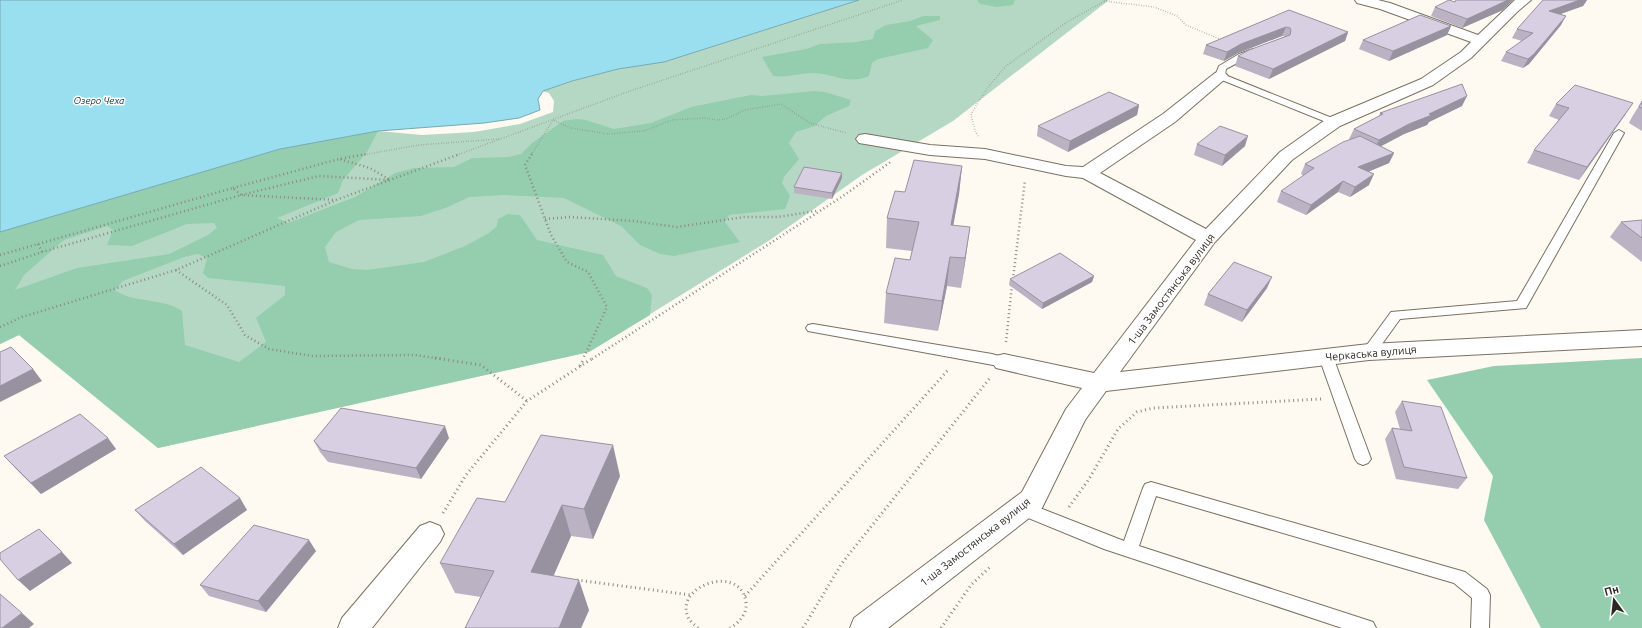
<svg xmlns="http://www.w3.org/2000/svg" width="1642" height="628" font-family="Ubuntu,sans-serif">
<style>
.green{fill:#b5d8c5}
.forest{fill:#94ceaf;fill-rule:evenodd}
.water{fill:#99dff0;stroke:#78a8b2}
.lines{fill:none;stroke-linecap:round;stroke-linejoin:round}
.service-casing{stroke:#7c7060;stroke-width:2}
.minor-casing{stroke:#7c7060;stroke-width:2}
.path-far2{stroke:#8e8981;stroke-width:1.5;stroke-dasharray:0.5 2;stroke-linecap:butt}
.path-far1{stroke:#8e8981;stroke-width:2.5;stroke-dasharray:1 3;stroke-linecap:butt}
.path{stroke:#8e8981;stroke-width:3;stroke-dasharray:1 3.5;stroke-linecap:butt}
.service{fill:#fff;fill-rule:evenodd}
.minor{fill:#fff;fill-rule:evenodd}
.wall{fill:#bbb2c3}
.shaded-wall{fill:#98919f}
.building{fill:#d9cfe3;stroke:#98919f}
.labels{text-anchor:middle;dominant-baseline:central;stroke-width:3;stroke-linejoin:round;paint-order:stroke}
.far-water-label{font-size:10px;font-style:italic;fill:#14363d;stroke:#fff}
.street-label{font-size:11px;fill:#2c2720;stroke:#fff}
</style>
<rect width="100%" height="100%" fill="#fef9f1"/>
<!-- green -->
<path class="green" d="M 859,0 L 1109,0 L 953,121 L 862,175 L 770,240 L 589,352 L 158,448 L 19,335 L 0,344 L 0,232 L 378,131 L 422,135 L 474,132 L 520,124 L 553,112 L 554,101 L 549,93 L 542,91 L 572,81 L 618,69 L 664,62 Z"/>
<!-- forest -->
<g class="forest">
<path d="M 977,0 L 1015,0 L 1013,5 L 997,7 L 980,4 Z"/>
<path d="M 923,16 L 940,16 L 940,20 L 916,26 L 933,40 L 928,48 L 878,59 L 872,63 L 869,76 C 849,85 833,74 814,73 C 800,73 787,78 773,76 L 762,57 L 806,49 L 820,44 L 856,42 L 873,39 L 875,31 L 886,25 L 910,21 Z"/>
<path d="M 814,91 L 825,92 L 851,100 L 849,106 L 826,116 L 815,126 L 796,132 L 789,143 L 799,159 L 784,177 L 782,183 L 790,196 L 785,209 L 729,215 L 725,222 L 740,242 L 674,256 L 660,254 L 640,245 L 621,226 L 564,198 L 504,195 L 469,197 L 448,207 L 421,216 L 359,220 L 336,232 L 325,247 L 329,262 L 352,269 L 367,270 L 424,262 L 465,246 L 489,233 L 497,226 L 498,219 L 508,214 L 520,215 L 537,240 L 603,255 L 616,276 L 647,288 L 652,295 L 650,315 L 589,352 L 158,448 L 19,335 L 0,344 L 0,232 L 280,149 L 378,131 L 367,152 L 343,180 L 338,193 L 277,218 L 288,223 L 355,197 L 395,173 L 415,168 L 454,167 L 472,158 L 508,157 L 521,154 L 532,143 L 563,121 L 576,119 L 586,120 L 614,129 L 651,123 L 691,107 L 751,95 L 762,96 ZM 214,223 L 217,228 L 208,235 L 169,254 L 77,268 L 15,290 L 24,275 L 64,240 L 107,226 L 113,230 L 107,245 L 132,246 L 187,224 ZM 198,254 L 207,258 L 203,273 L 208,278 L 285,286 L 285,295 L 256,318 L 266,342 L 239,362 L 185,345 L 182,311 C 162,297 134,304 115,290 L 123,281 L 184,257 Z"/>
<path d="M 1642,358 L 1642,628 L 1541,628 L 1484,520 L 1493,476 L 1427,380 L 1494,366 Z"/>
</g>
<!-- water -->
<path class="water" d="M 0,0 L 859,0 L 664,62 L 618,69 L 572,81 L 543,91 L 538,99 L 540,110 L 519,118 L 484,123 L 378,131 L 280,149 L 0,232 Z"/>
<g class="lines">
<defs>
<g id="service">
<path d="M 1253,49 L 1256,50 L 1257,52 L 1226,69 L 1225,75 L 1337,120 L 1339,122 L 1337,124 L 1331,124 L 1217,78 L 1215,76 L 1219,66 L 1239,54 Z"/>
<path d="M 1619,130 L 1624,133 L 1526,308 L 1400,319 L 1374,355 L 1369,357 L 1364,355 L 1362,352 L 1364,349 L 1391,312 L 1517,301 L 1614,133 Z"/>
<path d="M 813,324 L 992,354 L 1009,359 L 1011,362 L 1009,365 L 1004,367 L 808,331 L 806,328 L 808,325 Z"/>
<path d="M 1326,352 L 1331,354 L 1333,357 L 1371,459 L 1368,463 L 1363,465 L 1358,463 L 1355,459 L 1319,357 L 1321,354 Z"/>
<path d="M 1151,482 L 1465,572 L 1487,589 L 1490,595 L 1489,628 L 1471,628 L 1472,598 L 1454,583 L 1156,496 L 1139,546 L 1367,620 L 1373,622 L 1376,628 L 1342,628 L 1104,549 L 1016,513 L 1014,508 L 1016,503 L 1022,501 L 1124,541 L 1143,488 L 1145,484 Z"/>
</g>
<g id="minor">
<path d="M 1355,0 L 1378,0 L 1390,3 L 1478,35 L 1515,0 L 1531,0 L 1517,12 L 1471,58 L 1433,85 L 1340,126 L 1292,160 L 1215,242 L 1120,372 L 1369,344 L 1642,330 L 1642,346 L 1369,360 L 1106,391 L 1085,420 L 1042,508 L 888,628 L 850,628 L 854,618 L 1022,492 L 1066,409 L 1082,388 L 996,368 L 992,362 L 996,356 L 1004,354 L 1094,373 L 1196,240 L 1083,178 L 1066,176 L 985,159 L 930,155 L 865,144 L 859,143 L 856,139 L 859,135 L 865,134 L 930,145 L 985,149 L 1066,166 L 1083,167 L 1163,114 L 1215,73 L 1220,71 L 1225,73 L 1228,76 L 1225,79 L 1175,122 L 1100,173 L 1206,229 L 1280,152 L 1328,118 L 1421,79 L 1461,52 L 1471,42 L 1380,9 L 1357,3 Z"/>
<path d="M 430,522 L 440,526 L 444,534 L 440,542 L 372,628 L 338,628 L 342,618 L 420,526 Z"/>
</g>
</defs>
<!-- service casing -->
<use href="#service" class="service-casing"/>
<!-- minor casing -->
<use href="#minor" class="minor-casing"/>
<!-- path-far2 -->
<g class="path-far2">
<path d="M 1104,1 L 1154,7 L 1177,16 L 1186,25 L 1222,40"/>
<path d="M 978,136 L 975,131 L 971,114 L 986,90 L 1006,66 L 1067,22 L 1107,0"/>
<path d="M 362,155 L 419,145 L 499,139"/>
<path d="M 457,155 L 630,91 L 903,0"/>
<path d="M 531,155 L 553,120 L 571,128 L 608,134 L 644,131 L 672,120 L 704,118 L 717,120 L 726,119 L 745,110 L 781,104 L 810,123 L 846,133"/>
</g>
<!-- path-far1 -->
<g class="path-far1">
<path d="M 532,154 L 525,165 L 551,235 L 567,262 L 588,272 L 607,307 L 583,359"/>
<path d="M 233,188 L 339,159 L 367,154"/>
<path d="M 545,219 L 570,217 L 633,221 L 677,227 L 744,217 L 778,217 L 816,211"/>
<path d="M 38,244 L 42,252"/>
<path d="M 0,255 L 233,188 L 241,195 L 336,200"/>
<path d="M 0,266 L 42,252 L 241,195 L 319,176 L 390,180 L 370,168 L 339,159"/>
<path d="M 176,270 L 227,305 L 245,335 L 269,349 L 312,356 L 415,355 L 442,359"/>
<path d="M 1013,279 L 1025,180"/>
<path d="M 0,327 L 22,317 L 176,270 L 336,200 L 460,154"/>
<path d="M 1006,342 L 1012,285"/>
<path d="M 592,359 L 843,196 L 892,161"/>
</g>
<!-- path -->
<g class="path">
<path d="M 435,358 L 481,365 L 527,401"/>
<path d="M 580,366 L 584,358"/>
<path d="M 1069,507 L 1089,479 L 1118,429 L 1137,412 L 1153,408 L 1322,399"/>
<path d="M 443,513 L 466,475 L 527,401 L 593,358"/>
<path d="M 577,580 L 691,595"/>
<path d="M 745,596 L 949,369"/>
<path d="M 698,628 C 695,625 691,622 689,619 C 671,586 742,562 746,603 C 747,614 739,623 730,628"/>
<path d="M 803,628 L 842,563 L 990,378"/>
<path d="M 941,628 L 971,585 L 990,567"/>
</g>
<!-- service -->
<use href="#service" class="service"/>
<!-- minor -->
<use href="#minor" class="minor"/>
</g>
<!-- wall -->
<g class="wall">
<path d="M 1456,0 L 1513,0 L 1503,10 L 1462,28 L 1431,16 L 1435,7 L 1455,2 Z"/>
<path d="M 1543,0 L 1587,0 L 1583,6 L 1560,14 L 1561,25 L 1529,64 L 1523,68 L 1501,61 L 1506,52 L 1522,41 L 1512,38 L 1517,29 Z"/>
<path d="M 1289,10 L 1348,32 L 1345,41 L 1269,79 L 1235,66 L 1238,56 L 1285,36 L 1282,36 L 1238,53 L 1224,61 L 1203,54 L 1206,45 Z"/>
<path d="M 1451,26 L 1447,35 L 1389,61 L 1359,49 L 1363,40 Z"/>
<path d="M 1642,101 L 1642,131 L 1629,123 L 1632,117 Z"/>
<path d="M 1556,104 L 1625,115 L 1579,180 L 1527,163 L 1534,150 L 1559,120 L 1549,116 Z"/>
<path d="M 1139,105 L 1137,115 L 1068,152 L 1037,136 L 1038,126 Z"/>
<path d="M 1462,106 L 1429,122 L 1427,125 L 1404,134 L 1381,146 L 1394,153 L 1389,163 L 1368,172 L 1369,185 L 1350,197 L 1338,192 L 1306,215 L 1277,202 L 1281,191 L 1304,176 L 1301,174 L 1305,164 L 1351,139 L 1349,139 L 1354,129 L 1379,116 L 1380,113 Z"/>
<path d="M 1197,144 L 1245,146 L 1222,166 L 1194,155 Z"/>
<path d="M 962,166 L 959,194 L 953,225 L 966,256 L 961,288 L 947,286 L 938,331 L 884,323 L 886,293 L 910,260 L 912,251 L 886,248 L 887,218 Z"/>
<path d="M 842,173 L 842,178 L 832,199 L 794,193 L 794,187 Z"/>
<path d="M 1642,220 L 1642,262 L 1610,237 L 1621,222 Z"/>
<path d="M 1094,276 L 1092,282 L 1042,309 L 1009,285 L 1010,279 Z"/>
<path d="M 1267,288 L 1242,322 L 1204,305 L 1208,294 Z"/>
<path d="M 1402,401 L 1467,478 L 1458,489 L 1396,479 L 1385,439 L 1392,428 L 1400,429 L 1395,412 Z"/>
<path d="M 449,438 L 421,479 L 328,462 L 320,452 L 314,441 Z"/>
<path d="M 116,449 L 41,494 L 15,468 L 4,456 Z"/>
<path d="M 620,476 L 593,539 L 571,536 L 553,576 L 589,610 L 581,628 L 465,628 L 481,597 L 455,593 L 440,563 L 505,502 Z"/>
<path d="M 135,510 L 247,510 L 183,555 L 145,521 Z"/>
<path d="M 316,551 L 266,612 L 209,596 L 200,585 Z"/>
</g>
<!-- shaded-wall -->
<g class="shaded-wall">
<path d="M 1508,0 L 1513,0 L 1503,10 L 1462,28 L 1467,19 Z"/>
<path d="M 1579,0 L 1587,0 L 1583,6 L 1544,20 L 1549,11 Z"/>
<path d="M 1566,16 L 1561,25 L 1529,64 L 1523,68 L 1528,59 Z"/>
<path d="M 1451,26 L 1447,35 L 1389,61 L 1393,51 Z"/>
<path d="M 1286,27 L 1282,36 L 1238,53 L 1224,61 L 1227,52 L 1241,44 Z"/>
<path d="M 1348,32 L 1345,41 L 1269,79 L 1273,69 Z"/>
<path d="M 1467,96 L 1462,106 L 1429,122 L 1427,125 L 1404,134 L 1374,150 L 1379,140 L 1429,114 Z"/>
<path d="M 1633,103 L 1625,115 L 1579,180 L 1587,167 Z"/>
<path d="M 1139,105 L 1137,115 L 1068,152 L 1070,141 Z"/>
<path d="M 1248,136 L 1245,146 L 1222,166 L 1225,155 Z"/>
<path d="M 1394,153 L 1389,163 L 1353,178 L 1358,167 Z"/>
<path d="M 962,166 L 959,194 L 948,254 L 951,225 Z"/>
<path d="M 842,173 L 842,178 L 832,199 L 832,193 Z"/>
<path d="M 1374,174 L 1369,185 L 1350,197 L 1355,187 Z"/>
<path d="M 1343,181 L 1338,192 L 1306,215 L 1311,205 Z"/>
<path d="M 970,227 L 966,256 L 961,288 L 965,258 Z"/>
<path d="M 950,257 L 947,286 L 938,331 L 942,301 Z"/>
<path d="M 1094,276 L 1092,282 L 1042,309 L 1043,303 Z"/>
<path d="M 1272,277 L 1267,288 L 1242,322 L 1247,310 Z"/>
<path d="M 33,369 L 42,381 L 0,402 L 0,386 Z"/>
<path d="M 445,426 L 449,438 L 421,479 L 416,468 Z"/>
<path d="M 108,438 L 116,449 L 41,494 L 31,483 Z"/>
<path d="M 613,445 L 620,476 L 593,539 L 584,509 Z"/>
<path d="M 240,498 L 247,510 L 183,555 L 174,544 Z"/>
<path d="M 562,505 L 571,536 L 542,602 L 531,572 Z"/>
<path d="M 309,540 L 316,551 L 266,612 L 258,601 Z"/>
<path d="M 62,552 L 72,563 L 30,591 L 18,580 Z"/>
<path d="M 579,580 L 589,610 L 581,628 L 559,628 Z"/>
<path d="M 22,613 L 34,624 L 29,628 L 2,628 Z"/>
</g>
<!-- building -->
<g class="building">
<path d="M 1449,0 L 1455,2 L 1456,0 L 1508,0 L 1467,19 L 1435,7 Z"/>
<path d="M 1543,0 L 1580,0 L 1549,11 L 1566,16 L 1534,54 L 1528,59 L 1506,52 L 1533,33 L 1517,29 Z"/>
<path d="M 1289,10 L 1348,32 L 1273,69 L 1238,56 L 1249,50 L 1290,35 L 1291,30 L 1290,28 L 1286,27 L 1241,44 L 1227,52 L 1206,45 Z"/>
<path d="M 1420,15 L 1451,26 L 1393,51 L 1363,40 Z"/>
<path d="M 1462,84 L 1467,96 L 1429,114 L 1432,115 L 1409,124 L 1379,140 L 1354,129 L 1383,114 L 1380,113 Z"/>
<path d="M 1575,85 L 1633,103 L 1587,167 L 1534,150 L 1569,108 L 1556,104 Z"/>
<path d="M 1109,92 L 1139,105 L 1070,141 L 1038,126 Z"/>
<path d="M 1642,101 L 1642,108 L 1639,107 Z"/>
<path d="M 1220,126 L 1248,136 L 1225,155 L 1197,144 Z"/>
<path d="M 1360,136 L 1394,153 L 1358,167 L 1374,174 L 1355,187 L 1343,181 L 1311,205 L 1281,191 L 1314,168 L 1305,164 L 1343,142 Z"/>
<path d="M 914,160 L 962,166 L 951,225 L 970,227 L 965,258 L 950,257 L 942,301 L 886,293 L 895,258 L 910,260 L 919,222 L 887,218 L 895,191 L 905,192 Z"/>
<path d="M 804,167 L 842,173 L 832,193 L 794,187 Z"/>
<path d="M 1642,220 L 1642,238 L 1621,222 Z"/>
<path d="M 1060,253 L 1094,276 L 1043,303 L 1010,279 Z"/>
<path d="M 1234,262 L 1272,277 L 1247,310 L 1208,294 Z"/>
<path d="M 11,347 L 33,369 L 0,386 L 0,352 Z"/>
<path d="M 1402,401 L 1441,407 L 1467,478 L 1404,467 L 1392,428 L 1412,431 Z"/>
<path d="M 341,408 L 445,426 L 416,468 L 322,450 L 314,441 Z"/>
<path d="M 80,414 L 108,438 L 31,483 L 4,456 Z"/>
<path d="M 541,435 L 613,445 L 584,509 L 562,505 L 531,572 L 579,580 L 559,628 L 465,628 L 494,571 L 440,563 L 477,498 L 505,502 Z"/>
<path d="M 201,467 L 240,498 L 174,544 L 135,510 Z"/>
<path d="M 254,525 L 309,540 L 258,601 L 200,585 Z"/>
<path d="M 39,529 L 62,552 L 18,580 L 0,559 L 0,553 Z"/>
<path d="M 0,594 L 22,613 L 2,628 L 0,628 Z"/>
</g>
<g class="labels">
<!-- far-water labels -->
<g class="far-water-label">
<text x="99" y="100">Озеро Чеха</text>
</g>
<!-- street labels -->
<g class="street-label">
<text transform="translate(1171 289) rotate(-53)">1-ша Замостянська вулиця</text>
<text transform="translate(1371 353) rotate(-5)">Черкаська вулиця</text>
<text transform="translate(975 542) rotate(-38)">1-ша Замостянська вулиця</text>
</g>
</g>
<!-- north arrow -->
<g transform="translate(1614 600) rotate(345)" stroke="#ffffff" stroke-width="3" paint-order="stroke">
<path d="M0-3L7 15L0 10L-7 15Z" fill="#2c2720"/>
<text y="-6" font-size="11" font-weight="bold" text-anchor="middle" fill="#2c2720">Пн</text>
</g>
</svg>
